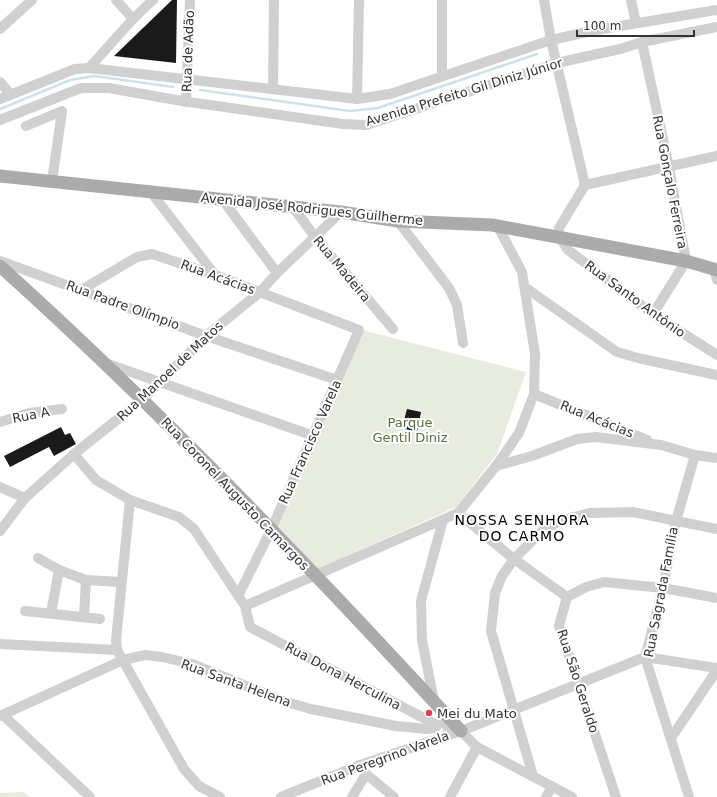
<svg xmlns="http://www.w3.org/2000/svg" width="717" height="797" font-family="'DejaVu Sans',sans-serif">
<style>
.green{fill:#e7ecdf}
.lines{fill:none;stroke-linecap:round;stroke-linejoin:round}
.stream{stroke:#cde2eb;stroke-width:2.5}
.building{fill:#1a1a1a}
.minor{stroke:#d0d0d0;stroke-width:10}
.major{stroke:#ababab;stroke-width:13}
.poi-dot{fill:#e03f5a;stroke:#fff;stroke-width:1.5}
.labels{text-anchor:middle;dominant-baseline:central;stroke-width:4;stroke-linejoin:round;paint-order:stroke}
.street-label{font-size:13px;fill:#333;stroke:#fff}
.park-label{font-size:13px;fill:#5a6e41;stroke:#fff}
.poi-label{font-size:13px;fill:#333;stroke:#fff;text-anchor:start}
.neighbourhood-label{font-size:14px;letter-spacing:1px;fill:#000;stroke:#fff}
</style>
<rect width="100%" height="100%" fill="#fff"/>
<!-- green -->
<g class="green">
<path d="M 362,330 L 526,372 L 497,454 L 456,507 L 318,569 L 276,524 Z"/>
<path d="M 23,792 L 30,797 L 0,797 L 0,793 Z"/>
</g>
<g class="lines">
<!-- stream -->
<g class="stream">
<path d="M 200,90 L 350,111 L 378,108 L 537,54"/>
<path d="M 0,109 L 70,80 L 95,76 L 173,87"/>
</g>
</g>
<!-- building -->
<g class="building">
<path d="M 172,0 L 177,0 L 176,63 L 114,56 Z"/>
<path d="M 407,409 L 421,412 L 417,432 L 402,428 Z"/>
<path d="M 61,427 L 65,435 L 70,433 L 76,444 L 54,456 L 49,447 L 10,467 L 4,456 Z"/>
</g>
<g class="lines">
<!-- minor -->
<g class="minor">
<path d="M 116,0 L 133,19"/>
<path d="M 442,0 L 442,75"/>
<path d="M 544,0 L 551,40 L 585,185"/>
<path d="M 631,0 L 636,23"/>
<path d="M 0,29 L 32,0"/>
<path d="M 642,42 L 669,167 L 686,261 L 653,314"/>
<path d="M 89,68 L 133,19 L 153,0"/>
<path d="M 0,82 L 10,94"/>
<path d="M 273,89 L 274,0"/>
<path d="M 0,99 L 75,69 L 89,68 L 357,99 L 390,94 L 551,40 L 596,30 L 717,10"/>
<path d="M 357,99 L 359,0"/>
<path d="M 186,102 L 190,0"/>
<path d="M 0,120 L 81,88 L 109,88 L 182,101 L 343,124 L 366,125 L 557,63 L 620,49 L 642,42 L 717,27"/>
<path d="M 26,126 L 62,111 L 52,181"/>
<path d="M 717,156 L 585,185 L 559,228 L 559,236 L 568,250 L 653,314 L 717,355"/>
<path d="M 150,191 L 215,275"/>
<path d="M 222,199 L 277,273"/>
<path d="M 293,207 L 315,237 L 393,329"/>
<path d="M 398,221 L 449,288 L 457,305 L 463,343"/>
<path d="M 0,261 L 206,336 L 337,380"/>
<path d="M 714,269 L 717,280"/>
<path d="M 526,288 L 617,352 L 638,358 L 717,375"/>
<path d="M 81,290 L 137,257 L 152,254 L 215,275 L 359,330 L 271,530 L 238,596"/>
<path d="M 108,364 L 311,435"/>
<path d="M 534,394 L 647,440"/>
<path d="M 0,422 L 29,413 L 62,409"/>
<path d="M 74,454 L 96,480 L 130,500 L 179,517 L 194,529 L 245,606 L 250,627 L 437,725"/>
<path d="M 496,466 L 532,456 L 577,439 L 596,437 L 661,445 L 695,455 L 717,458"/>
<path d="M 0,487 L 25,498"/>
<path d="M 130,500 L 116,640 L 117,650 L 184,769 L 199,786 L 220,797"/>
<path d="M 458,513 L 514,559 L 567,597"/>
<path d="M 0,531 L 25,498 L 74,454 L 143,399 L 206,336 L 259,293 L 277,273 L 341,212"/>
<path d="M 38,558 L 59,570 L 86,580 L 121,582"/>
<path d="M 245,606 L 458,513 L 496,466 L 519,433 L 534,394 L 535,354 L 522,272 L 497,225"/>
<path d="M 25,611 L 100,619"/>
<path d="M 51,613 L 59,570"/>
<path d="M 84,617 L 86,580"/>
<path d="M 0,644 L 117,650"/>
<path d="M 434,701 L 422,640 L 421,601 L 443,520"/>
<path d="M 3,715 L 90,797"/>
<path d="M 0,716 L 123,660 L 145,655 L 162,657 L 192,664 L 283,701 L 311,709 L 396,726 L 427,729 L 436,728"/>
<path d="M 442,721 L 448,727 L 447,735"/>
<path d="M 461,731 L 477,747 L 572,797"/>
<path d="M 671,738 L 717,670"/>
<path d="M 360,765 L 366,774 L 394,797"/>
<path d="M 533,776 L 491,631 L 495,593 L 502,576 L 514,559 L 544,529 L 563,520 L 589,513 L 633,512 L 717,529"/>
<path d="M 281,797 L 360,765 L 461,731 L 645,657 L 717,668"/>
<path d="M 352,797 L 366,774"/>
<path d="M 450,797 L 477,747"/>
<path d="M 546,797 L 552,787"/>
<path d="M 616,797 L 559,626 L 567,597 L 586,587 L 604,582 L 663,588 L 717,598"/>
<path d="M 689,797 L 645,657 L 663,588 L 676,521 L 695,455"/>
</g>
<!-- major -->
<g class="major">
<path d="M 0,176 L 341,212 L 398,221 L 492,225 L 686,261 L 717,270"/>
<path d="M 0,266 C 162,412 313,570 461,731"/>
</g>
</g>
<!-- markers -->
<circle class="poi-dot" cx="429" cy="713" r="4"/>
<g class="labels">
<!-- street labels -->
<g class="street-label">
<text transform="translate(188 51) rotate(-88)">Rua de Adão</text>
<text transform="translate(464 92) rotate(-17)">Avenida Prefeito Gil Diniz Júnior</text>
<text transform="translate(670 182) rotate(79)">Rua Gonçalo Ferreira</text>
<text transform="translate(312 209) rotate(6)">Avenida José Rodrigues Guilherme</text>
<text transform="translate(342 269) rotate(50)">Rua Madeira</text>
<text transform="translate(218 277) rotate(20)">Rua Acácias</text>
<text transform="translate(635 299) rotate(36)">Rua Santo Antônio</text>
<text transform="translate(123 305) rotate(20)">Rua Padre Olímpio</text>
<text transform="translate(170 371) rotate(-43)">Rua Manoel de Matos</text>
<text transform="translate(31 415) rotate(-11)">Rua A</text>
<text transform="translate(597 419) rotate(22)">Rua Acácias</text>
<text transform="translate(310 442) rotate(-66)">Rua Francisco Varela</text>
<text transform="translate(235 494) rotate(46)">Rua Coronel Augusto Camargos</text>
<text transform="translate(661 592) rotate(-79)">Rua Sagrada Família</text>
<text transform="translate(343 676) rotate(28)">Rua Dona Herculina</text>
<text transform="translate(578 681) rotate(72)">Rua São Geraldo</text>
<text transform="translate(236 683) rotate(20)">Rua Santa Helena</text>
<text transform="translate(385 758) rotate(-20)">Rua Peregrino Varela</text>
</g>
<!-- park labels -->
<g class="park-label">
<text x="410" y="422">Parque<tspan x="410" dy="15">Gentil Diniz</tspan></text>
</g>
<!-- poi labels -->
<g class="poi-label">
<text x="437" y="713">Mei du Mato</text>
</g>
<!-- neighbourhood labels -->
<g class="neighbourhood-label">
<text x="522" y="520">NOSSA SENHORA<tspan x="522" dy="16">DO CARMO</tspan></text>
</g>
</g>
<!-- scale -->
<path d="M577 30v6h117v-6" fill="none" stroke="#333333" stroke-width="2"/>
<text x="583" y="30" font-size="12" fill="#333333" stroke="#ffffff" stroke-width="3" paint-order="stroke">100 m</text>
</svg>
